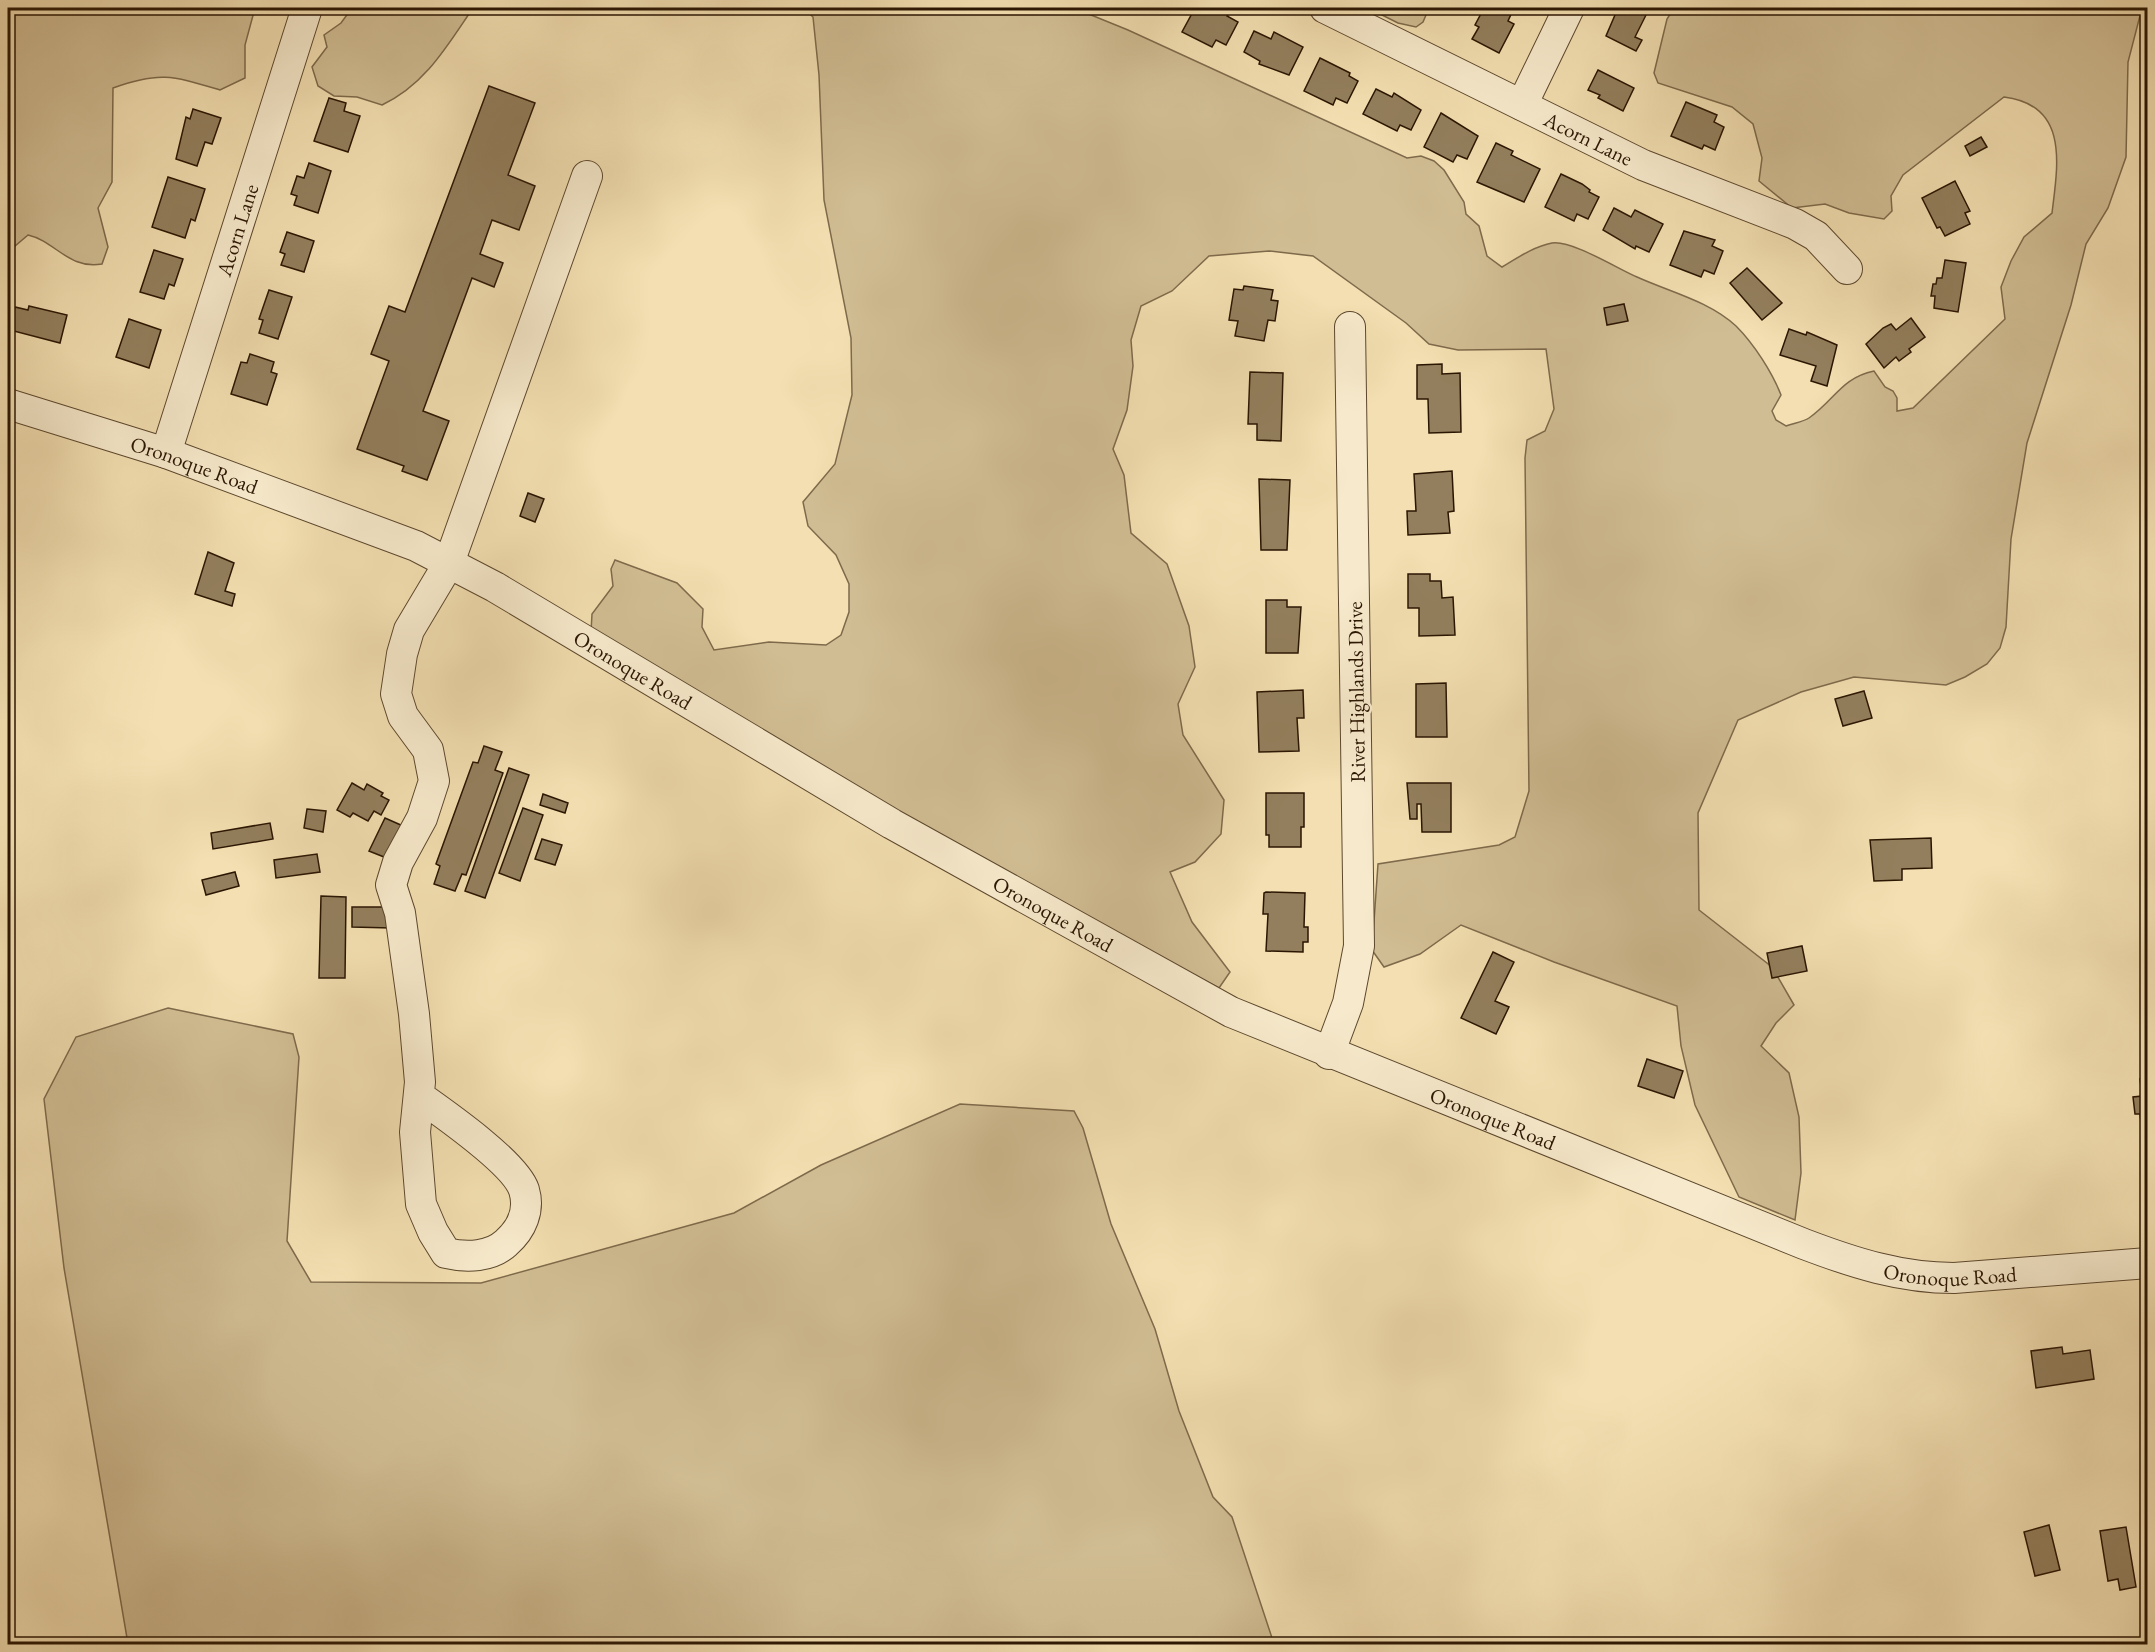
<svg xmlns="http://www.w3.org/2000/svg" width="2155" height="1652" font-family="'EB Garamond',serif">
<style>
.green{fill:#d1bd93;stroke:#7e6a4b;stroke-width:1.5}
.building{fill:#937f5d;stroke:#2b1603;stroke-width:1.5}
.lines{fill:none;stroke-linecap:round;stroke-linejoin:round}
.minor-casing{stroke:#5d482e;stroke-width:32}
.minor{stroke:#f7eacc;stroke-width:30}
.labels{text-anchor:middle;dominant-baseline:central;stroke-width:5;stroke-linejoin:round;paint-order:stroke}
.street-label{font-size:21px;fill:#2b1603;stroke:#f7eacc}
</style>
<rect width="100%" height="100%" fill="#f3dfb1"/>
<filter id="stains"><feTurbulence type="fractalNoise" baseFrequency=".00333" numOctaves="4"/><feColorMatrix values="0 0 0 0 .2 0 0 0 0 .09 0 0 0 0 .02 0 0 0 .5 -.17"/></filter>
<radialGradient id="worn" r=".72"><stop offset=".6" stop-color="#630" stop-opacity="0"/><stop offset="1" stop-color="#630" stop-opacity=".3"/></radialGradient>
<!-- green -->
<g class="green">
<path d="M 8,8 L 255,8 L 245,45 L 245,78 L 220,90 C 173,76 160,71 113,88 L 112,182 L 98,208 L 108,247 L 102,264 C 69,270 55,241 28,235 L 15,246 L 8,247 Z"/>
<path d="M 352,8 L 473,8 C 447,46 425,85 382,105 L 357,97 L 334,96 L 318,86 L 312,67 L 327,47 L 324,35 L 341,23 Z"/>
<path d="M 803,8 L 1074,8 L 1128,30 L 1407,158 L 1421,156 L 1434,161 L 1444,170 L 1464,202 L 1466,214 L 1479,226 L 1487,256 L 1502,267 C 1517,258 1535,246 1552,243 C 1572,240 1618,269 1637,277 C 1670,292 1709,301 1736,326 C 1754,344 1772,372 1781,395 L 1772,411 L 1776,420 L 1786,426 C 1794,423 1803,422 1809,418 C 1835,400 1841,378 1874,371 L 1885,387 L 1893,391 L 1897,398 L 1897,411 L 1913,408 L 2005,319 L 2001,287 L 2011,261 L 2024,237 L 2052,213 C 2058,164 2069,105 2004,97 L 1903,175 L 1891,196 L 1892,211 L 1884,219 L 1849,213 L 1825,204 L 1792,208 L 1759,181 L 1762,158 L 1753,124 L 1732,107 L 1658,83 L 1654,73 L 1667,19 L 1674,8 L 2142,8 L 2128,62 L 2126,157 L 2108,208 L 2086,244 L 2071,305 L 2027,443 L 2011,539 L 2006,627 L 2000,648 L 1987,664 L 1965,677 L 1946,685 L 1854,677 L 1801,692 L 1738,720 L 1698,813 L 1699,910 L 1772,967 L 1794,1005 L 1776,1023 L 1761,1046 L 1789,1073 L 1799,1117 L 1801,1173 L 1795,1220 L 1739,1197 L 1695,1105 L 1681,1046 L 1677,1006 L 1554,962 L 1461,925 L 1420,954 L 1384,967 L 1372,950 L 1378,864 L 1499,845 L 1515,837 L 1529,791 L 1525,458 L 1527,440 L 1545,431 L 1554,409 L 1546,349 L 1458,350 L 1429,344 L 1406,323 L 1313,256 L 1269,251 L 1209,256 L 1172,291 L 1141,306 L 1131,340 L 1133,366 L 1127,410 L 1113,449 L 1124,475 L 1131,533 L 1167,564 L 1189,626 L 1195,667 L 1178,704 L 1183,735 L 1224,800 L 1221,834 L 1195,862 L 1170,872 L 1192,922 L 1230,972 L 1219,988 L 1024,886 L 591,632 L 592,614 L 613,586 L 611,569 L 615,560 L 677,583 L 703,609 L 702,627 L 714,650 L 769,642 L 826,645 L 841,635 L 849,612 L 849,584 L 836,555 L 808,526 L 803,502 L 835,464 L 852,395 L 851,338 L 824,200 L 819,75 L 813,17 Z"/>
<path d="M 1368,8 L 1429,8 L 1423,22 L 1416,27 L 1398,23 Z"/>
<path d="M 168,1008 L 293,1034 L 299,1057 L 287,1241 L 311,1282 L 481,1283 L 734,1213 L 821,1165 L 960,1104 L 1074,1111 L 1083,1128 L 1111,1224 L 1155,1329 L 1179,1411 L 1213,1497 L 1232,1517 L 1274,1644 L 128,1644 L 64,1268 L 44,1099 L 76,1037 Z"/>
</g>
<!-- building -->
<g class="building">
<path d="M 1148,8 L 1175,8 L 1172,13 L 1161,8 L 1159,13 Z"/>
<path d="M 1195,8 L 1222,8 L 1230,12 L 1227,16 L 1238,22 L 1226,45 L 1216,40 L 1212,47 L 1182,32 Z"/>
<path d="M 1488,8 L 1514,8 L 1508,21 L 1514,24 L 1499,53 L 1472,39 L 1479,27 L 1475,25 L 1483,10 L 1486,11 Z"/>
<path d="M 1618,8 L 1649,9 L 1635,37 L 1642,40 L 1636,51 L 1606,36 Z"/>
<path d="M 1254,31 L 1271,39 L 1274,32 L 1303,47 L 1289,75 L 1259,64 L 1260,61 L 1244,52 Z"/>
<path d="M 1320,58 L 1350,73 L 1349,76 L 1358,81 L 1347,103 L 1336,98 L 1333,105 L 1304,91 Z"/>
<path d="M 1598,70 L 1634,88 L 1623,111 L 1598,98 L 1600,95 L 1588,90 Z"/>
<path d="M 489,86 L 535,103 L 508,175 L 535,186 L 519,230 L 492,220 L 480,254 L 503,263 L 494,287 L 472,278 L 423,411 L 449,421 L 427,480 L 402,471 L 404,466 L 357,449 L 389,361 L 371,354 L 389,306 L 405,312 Z"/>
<path d="M 1376,89 L 1392,97 L 1394,93 L 1421,110 L 1411,130 L 1400,125 L 1397,131 L 1363,114 Z"/>
<path d="M 329,98 L 346,103 L 344,111 L 360,116 L 348,152 L 314,141 Z"/>
<path d="M 1686,102 L 1717,115 L 1714,122 L 1724,127 L 1715,150 L 1704,145 L 1702,149 L 1671,136 Z"/>
<path d="M 193,109 L 221,118 L 212,144 L 205,142 L 197,166 L 176,159 L 186,117 L 190,119 Z"/>
<path d="M 1441,113 L 1478,136 L 1467,159 L 1457,155 L 1453,162 L 1424,147 Z"/>
<path d="M 1981,137 L 1987,147 L 1970,156 L 1965,146 Z"/>
<path d="M 1496,143 L 1513,151 L 1511,155 L 1540,169 L 1524,202 L 1477,182 Z"/>
<path d="M 309,163 L 331,171 L 318,213 L 294,205 L 297,196 L 291,194 L 297,176 L 304,178 Z"/>
<path d="M 1561,174 L 1582,184 L 1590,190 L 1589,192 L 1599,197 L 1588,219 L 1577,214 L 1574,221 L 1545,207 Z"/>
<path d="M 168,177 L 205,189 L 195,221 L 191,219 L 185,238 L 152,227 Z"/>
<path d="M 1955,181 L 1970,211 L 1965,213 L 1970,224 L 1945,236 L 1940,227 L 1937,228 L 1922,198 Z"/>
<path d="M 1614,208 L 1631,217 L 1635,210 L 1663,224 L 1649,252 L 1636,246 L 1635,249 L 1603,230 Z"/>
<path d="M 1684,231 L 1715,240 L 1712,246 L 1723,251 L 1714,274 L 1704,270 L 1701,277 L 1670,265 Z"/>
<path d="M 287,232 L 314,241 L 304,272 L 281,265 L 285,254 L 280,252 Z"/>
<path d="M 154,250 L 183,259 L 174,286 L 169,284 L 164,299 L 140,292 Z"/>
<path d="M 1945,260 L 1966,263 L 1958,312 L 1934,308 L 1935,296 L 1931,296 L 1933,284 L 1936,284 L 1937,278 L 1942,278 Z"/>
<path d="M 1747,268 L 1782,303 L 1762,320 L 1730,283 Z"/>
<path d="M 1244,286 L 1273,290 L 1271,300 L 1278,301 L 1275,321 L 1268,320 L 1264,341 L 1235,336 L 1238,321 L 1229,320 L 1234,289 L 1243,290 Z"/>
<path d="M 269,290 L 292,297 L 278,339 L 259,333 L 263,320 L 259,319 Z"/>
<path d="M 1624,304 L 1628,321 L 1607,325 L 1604,308 Z"/>
<path d="M 29,306 L 67,315 L 60,343 L 10,330 L 15,307 L 28,310 Z"/>
<path d="M 1911,318 L 1925,337 L 1909,349 L 1911,352 L 1899,361 L 1896,357 L 1884,368 L 1866,344 L 1883,328 L 1891,324 L 1896,330 Z"/>
<path d="M 129,319 L 161,330 L 149,368 L 116,357 Z"/>
<path d="M 1789,329 L 1806,335 L 1807,332 L 1837,345 L 1827,386 L 1811,381 L 1816,366 L 1780,355 Z"/>
<path d="M 250,354 L 274,362 L 271,372 L 277,374 L 267,405 L 231,394 L 241,362 L 247,363 Z"/>
<path d="M 1442,364 L 1442,374 L 1460,373 L 1461,432 L 1429,433 L 1428,399 L 1417,399 L 1417,365 Z"/>
<path d="M 1250,372 L 1283,373 L 1281,441 L 1257,440 L 1257,424 L 1248,424 Z"/>
<path d="M 1452,471 L 1454,511 L 1448,512 L 1450,533 L 1408,535 L 1407,511 L 1416,511 L 1414,474 Z"/>
<path d="M 1259,479 L 1290,480 L 1287,550 L 1261,550 Z"/>
<path d="M 528,493 L 544,499 L 535,522 L 520,516 Z"/>
<path d="M 208,552 L 234,563 L 225,591 L 235,594 L 232,606 L 195,594 Z"/>
<path d="M 1408,574 L 1430,574 L 1430,581 L 1441,581 L 1442,598 L 1453,597 L 1455,635 L 1419,636 L 1419,608 L 1408,608 Z"/>
<path d="M 1266,600 L 1287,600 L 1287,607 L 1301,607 L 1298,653 L 1266,653 Z"/>
<path d="M 1446,683 L 1447,737 L 1416,737 L 1416,684 Z"/>
<path d="M 1303,690 L 1304,718 L 1297,718 L 1299,751 L 1259,752 L 1257,692 Z"/>
<path d="M 1864,691 L 1872,718 L 1843,726 L 1835,699 Z"/>
<path d="M 484,746 L 502,752 L 495,770 L 503,773 L 466,875 L 462,874 L 455,891 L 434,884 L 440,866 L 436,864 L 473,762 L 478,763 Z"/>
<path d="M 509,768 L 529,775 L 485,898 L 465,891 Z"/>
<path d="M 352,783 L 364,790 L 367,784 L 383,793 L 381,796 L 389,800 L 381,815 L 374,811 L 368,821 L 353,813 L 350,817 L 337,810 Z"/>
<path d="M 1407,783 L 1451,783 L 1451,832 L 1422,832 L 1421,804 L 1417,804 L 1417,819 L 1410,819 Z"/>
<path d="M 1266,793 L 1304,793 L 1304,827 L 1301,827 L 1301,847 L 1269,847 L 1269,835 L 1266,835 Z"/>
<path d="M 543,794 L 568,803 L 565,813 L 540,805 Z"/>
<path d="M 523,808 L 543,815 L 520,881 L 499,873 Z"/>
<path d="M 307,809 L 326,811 L 323,832 L 304,828 Z"/>
<path d="M 385,818 L 403,826 L 389,859 L 369,851 Z"/>
<path d="M 270,823 L 273,839 L 213,849 L 211,833 Z"/>
<path d="M 1931,838 L 1932,868 L 1902,869 L 1902,880 L 1874,881 L 1870,840 Z"/>
<path d="M 542,839 L 562,845 L 555,865 L 535,859 Z"/>
<path d="M 317,854 L 320,872 L 276,878 L 274,860 Z"/>
<path d="M 235,872 L 239,886 L 206,895 L 202,880 Z"/>
<path d="M 1266,892 L 1305,893 L 1304,927 L 1308,927 L 1308,942 L 1303,942 L 1303,952 L 1266,951 L 1268,914 L 1263,914 L 1264,893 Z"/>
<path d="M 321,896 L 346,897 L 345,978 L 319,978 Z"/>
<path d="M 352,907 L 391,907 L 391,928 L 352,927 Z"/>
<rect x="2145" y="921" width="3" height="22"/>
<path d="M 1802,946 L 1807,971 L 1772,978 L 1767,953 Z"/>
<path d="M 1493,952 L 1514,962 L 1495,1001 L 1509,1007 L 1496,1034 L 1461,1018 Z"/>
<path d="M 1647,1059 L 1683,1071 L 1674,1098 L 1638,1086 Z"/>
<path d="M 2148,1078 L 2148,1139 L 2143,1139 L 2140,1114 L 2135,1114 L 2133,1097 L 2142,1096 L 2140,1079 Z"/>
<path d="M 2062,1347 L 2063,1354 L 2090,1350 L 2094,1379 L 2036,1388 L 2031,1351 Z"/>
<path d="M 2049,1525 L 2060,1570 L 2035,1576 L 2024,1532 Z"/>
<path d="M 2126,1527 L 2136,1587 L 2120,1590 L 2118,1579 L 2108,1581 L 2100,1531 Z"/>
</g>
<g class="lines">
<defs>
<g id="minor">
<path id="s1" d="M 1325,8 L 1643,165 L 1795,224 L 1816,236 L 1847,269"/>
<path d="M 1522,105 L 1569,8"/>
<path id="s2" d="M 8,404 L 166,453 L 416,546 L 495,587 L 892,824 L 1231,1012 L 1804,1244 C 1854,1263 1901,1278 1954,1278 L 2148,1263"/>
<path id="s3" d="M 166,453 L 307,8"/>
<path d="M 1329,1054 L 1348,1003 L 1359,946 L 1350,327"/>
<path d="M 419,1096 C 443,1113 515,1163 524,1190 C 530,1210 522,1229 506,1243 C 491,1257 467,1258 446,1253 L 433,1232 L 421,1204 L 415,1132 L 420,1082 L 414,1014 L 400,913 L 391,885 L 398,862 L 422,818 L 434,781 L 428,750 L 403,716 L 396,694 L 402,654 L 409,630 L 449,563 L 587,176"/>
</g>
</defs>
<!-- minor casing -->
<use href="#minor" class="minor-casing"/>
<!-- minor -->
<use href="#minor" class="minor"/>
</g>
<g class="labels">
<!-- street labels -->
<g class="street-label">
<text stroke="none"><textPath href="#s1" startOffset="294">Acorn Lane</textPath></text>
<text stroke="none"><textPath href="#s3" startOffset="234">Acorn Lane</textPath></text>
<text stroke="none"><textPath href="#s2" startOffset="196">Oronoque Road</textPath></text>
<text stroke="none"><textPath href="#s2" startOffset="682">Oronoque Road</textPath></text>
<text transform="translate(1356 692) rotate(-91)">River Highlands Drive</text>
<text stroke="none"><textPath href="#s2" startOffset="1168">Oronoque Road</textPath></text>
<text stroke="none"><textPath href="#s2" startOffset="1654">Oronoque Road</textPath></text>
<text stroke="none"><textPath href="#s2" startOffset="2140">Oronoque Road</textPath></text>
</g>
</g>
<!-- margin -->
<rect width="2155" height="1652" fill="none" stroke="#f3dfb1" stroke-width="30"/>
<rect x="9" y="9" width="2137" height="1634" fill="none" stroke="#2b1603" stroke-width="3"/>
<rect x="15" y="15" width="2125" height="1622" fill="none" stroke="#2b1603" stroke-width="1.5"/>
<rect width="100%" height="100%" filter="url(#stains)"/>
<rect width="100%" height="100%" fill="url(#worn)"/>
</svg>
